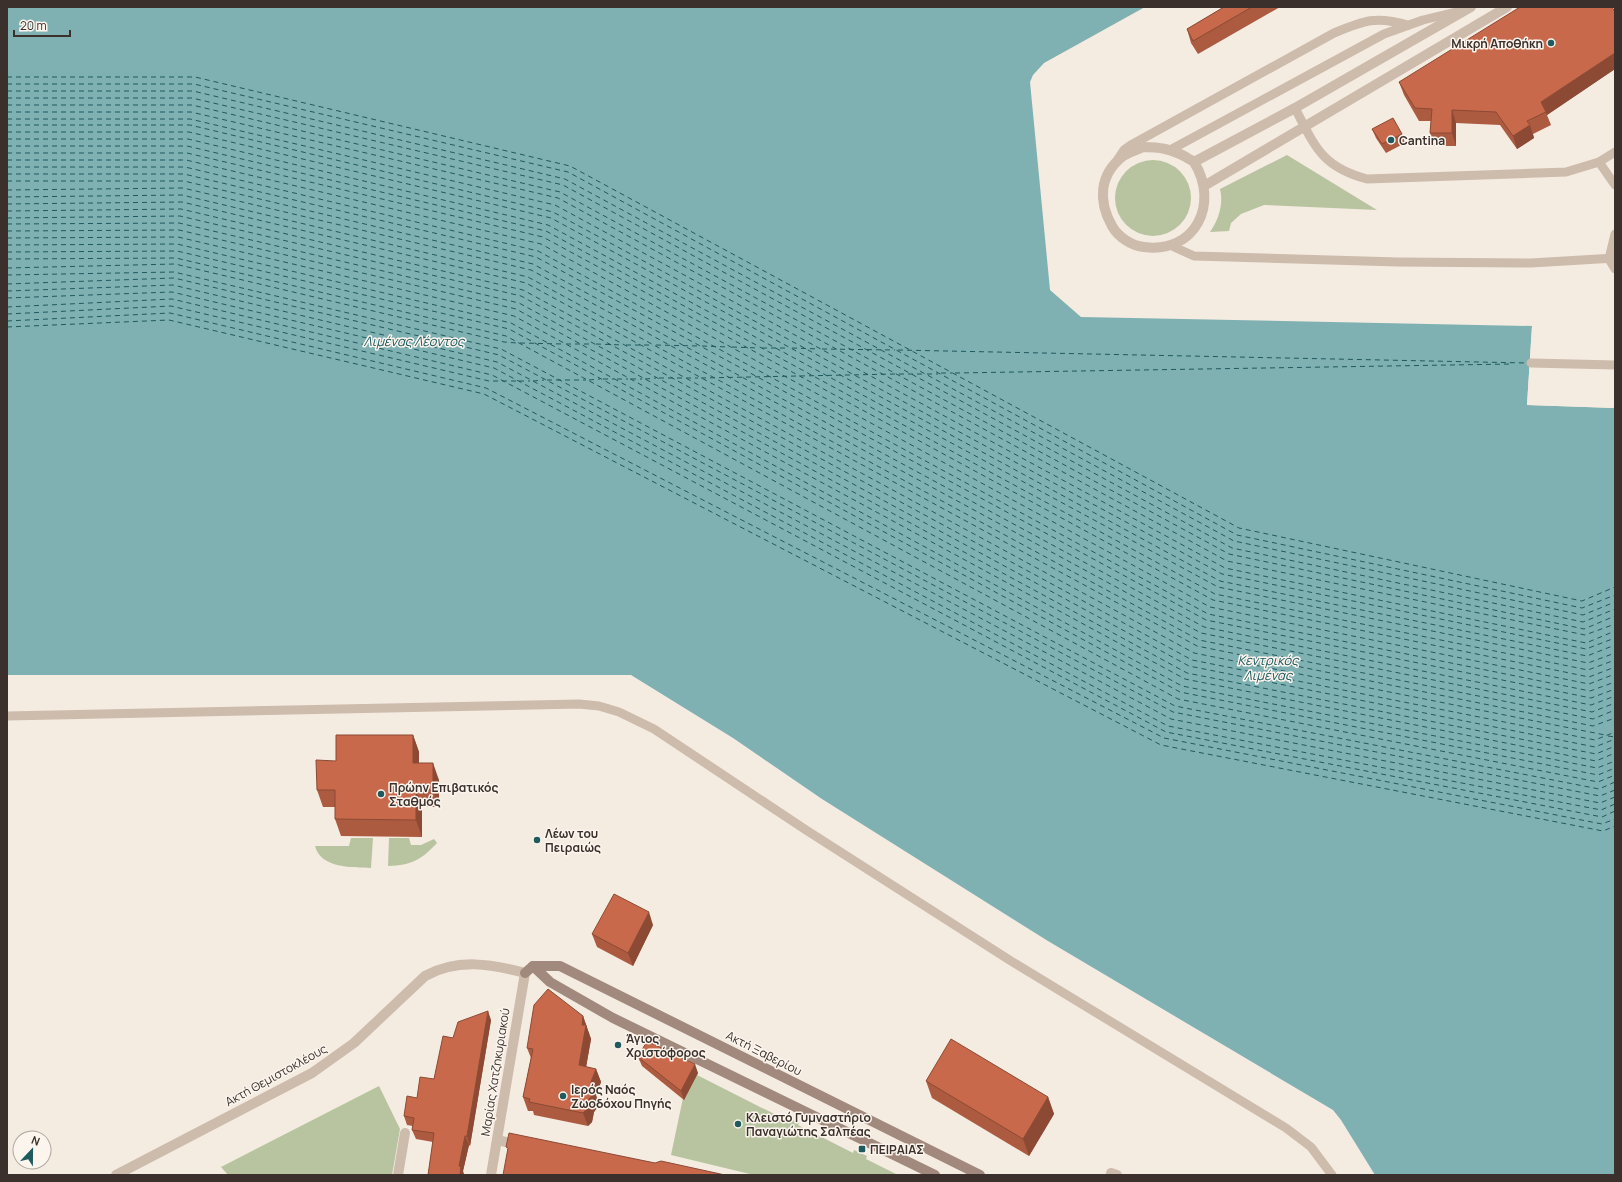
<svg xmlns="http://www.w3.org/2000/svg" width="1622" height="1182" font-family="Manrope,sans-serif">
<style>
.green{fill:#b8c4a0}
.water{fill:#7fb0b2}
.pier{fill:#f4ebe1}
.lines{fill:none;stroke-linecap:round;stroke-linejoin:round}
.ferry{stroke:#1f5a5e;stroke-width:1;stroke-dasharray:5 4;stroke-linecap:butt}
.service{stroke:#cdbbac;stroke-width:9}
.minor{stroke:#cdbbac;stroke-width:10}
.tertiary{stroke:#cdbbac;stroke-width:10}
.secondary{stroke:#a18a7d;stroke-width:10}
.wall{fill:#ac5a40}
.shaded-wall{fill:#8c4a34}
.building{fill:#c8694b;stroke:#8c4a34}
.poi-dot{fill:#1f5a5e;stroke:#fbf5ee;stroke-width:1.5}
.labels{text-anchor:middle;dominant-baseline:central;stroke-width:3;stroke-linejoin:round;paint-order:stroke}
.poi-label{font-size:12px;font-weight:bold;fill:#3b302b;stroke:#fbf5ee;text-anchor:start}
.street-label{font-size:12px;fill:#3b302b;stroke:#fbf5ee}
.water-label{font-size:13px;font-style:italic;fill:#1f5a5e;stroke:#fbf5ee}
</style>
<rect width="100%" height="100%" fill="#f4ebe1"/>
<!-- green -->
<g class="green">
<path d="M 1287,155 L 1377,210 L 1264,205 L 1241,214 L 1231,223 L 1229,231 L 1210,232 C 1218,221 1224,204 1220,189 Z"/>
<circle cx="1153" cy="198" r="38"/>
<path d="M 351,838 L 373,838 L 371,868 C 353,867 321,869 315,846 L 349,846 Z"/>
<path d="M 389,838 L 409,838 L 411,845 L 421,845 L 434,839 L 437,843 C 421,860 412,865 388,866 Z"/>
<path d="M 697,1075 L 786,1120 L 788,1118 L 799,1123 L 798,1125 L 853,1153 L 854,1150 L 867,1156 L 866,1159 L 898,1175 L 754,1175 L 671,1155 L 683,1098 L 685,1098 Z"/>
<path d="M 379,1086 L 400,1129 L 392,1175 L 228,1175 L 221,1167 Z"/>
</g>
<!-- water -->
<path class="water" d="M 7,7 L 1145,7 L 1044,63 L 1033,75 L 1030,82 L 1050,290 L 1081,317 L 1532,326 L 1527,405 L 1615,408 L 1615,1175 L 1375,1175 L 1341,1120 L 1333,1110 L 1048,941 L 822,799 L 733,738 L 631,675 L 7,675 Z"/>
<!-- pier -->
<path class="pier" d="M 1532,326 L 1534,326 L 1533,363 L 1529,404 L 1615,406 L 1615,408 L 1527,405 Z"/>
<g class="lines">
<!-- ferry -->
<g class="ferry">
<path d="M 7,77 L 195,77 L 570,166 L 1239,528 L 1582,601 L 1615,587"/>
<path d="M 7,84 L 194,84 L 568,172 L 1237,535 L 1582,608 L 1615,595"/>
<path d="M 7,91 L 193,91 L 565,179 L 1234,541 L 1583,615 L 1615,602"/>
<path d="M 7,98 L 192,98 L 563,185 L 1232,548 L 1583,622 L 1615,609"/>
<path d="M 7,105 L 192,105 L 560,192 L 1229,554 L 1584,629 L 1615,616"/>
<path d="M 7,112 L 191,112 L 558,198 L 1227,561 L 1585,635 L 1615,624"/>
<path d="M 7,119 L 190,119 L 555,205 L 1225,568 L 1586,643 L 1615,631"/>
<path d="M 7,125 L 190,125 L 553,212 L 1222,574 L 1586,649 L 1615,638"/>
<path d="M 7,132 L 189,132 L 551,218 L 1220,581 L 1587,656 L 1615,645"/>
<path d="M 7,139 L 188,139 L 548,225 L 1218,587 L 1588,663 L 1615,653"/>
<path d="M 7,146 L 187,146 L 546,231 L 1215,594 L 1588,670 L 1615,660"/>
<path d="M 7,153 L 187,153 L 543,237 L 1213,600 L 1589,677 L 1615,667"/>
<path d="M 7,160 L 186,160 L 541,244 L 1210,607 L 1589,684 L 1615,674"/>
<path d="M 7,167 L 185,167 L 538,251 L 1208,614 L 1590,691 L 1615,682"/>
<path d="M 7,174 L 184,174 L 536,257 L 1206,620 L 1591,698 L 1615,689"/>
<path d="M 7,181 L 184,181 L 533,264 L 1204,627 L 1591,705 L 1615,696"/>
<path d="M 7,190 L 183,188 L 531,270 L 1201,633 L 1592,712 L 1615,703"/>
<path d="M 7,197 L 182,195 L 528,277 L 1199,640 L 1593,719 L 1615,710"/>
<path d="M 7,204 L 182,202 L 526,283 L 1197,646 L 1593,726 L 1615,718"/>
<path d="M 7,211 L 181,209 L 523,290 L 1194,653 L 1605,735"/>
<path d="M 7,218 L 180,216 L 521,296 L 1192,660 L 1595,740 L 1615,732"/>
<path d="M 7,224 L 179,223 L 519,303 L 1189,666 L 1595,747 L 1615,739"/>
<path d="M 7,231 L 179,230 L 516,309 L 1187,673 L 1596,754 L 1615,746"/>
<path d="M 7,238 L 178,237 L 514,316 L 1185,679 L 1596,761 L 1615,753"/>
<path d="M 7,245 L 177,244 L 511,323 L 1182,686 L 1597,768 L 1615,761"/>
<path d="M 7,252 L 177,251 L 509,329 L 1180,692 L 1598,775 L 1615,768"/>
<path d="M 7,259 L 176,258 L 506,336 L 1178,699 L 1598,782 L 1615,775"/>
<path d="M 7,268 L 175,264 L 504,342 L 517,343"/>
<path d="M 7,275 L 174,272 L 501,349 L 1175,706 L 1599,789 L 1615,782"/>
<path d="M 7,284 L 174,278 L 499,355 L 1173,712 L 1600,796 L 1615,790"/>
<path d="M 7,291 L 173,285 L 497,362 L 1171,719 L 1600,803 L 1615,797"/>
<path d="M 7,298 L 172,292 L 494,368 L 1168,726 L 1601,810 L 1615,804"/>
<path d="M 7,307 L 172,299 L 492,375 L 1166,732 L 1602,817 L 1615,811"/>
<path d="M 7,314 L 171,306 L 489,381 L 516,381"/>
<path d="M 7,321 L 170,313 L 486,388 L 1164,738 L 1602,824 L 1615,819"/>
<path d="M 7,327 L 169,320 L 484,394 L 1161,745 L 1603,831 L 1615,826"/>
<path d="M 520,343 L 563,344"/>
<path d="M 566,344 L 593,344"/>
<path d="M 596,344 L 623,345"/>
<path d="M 626,345 L 653,345"/>
<path d="M 656,345 L 699,346"/>
<path d="M 702,346 L 729,347"/>
<path d="M 732,347 L 759,348"/>
<path d="M 762,348 L 789,348"/>
<path d="M 792,348 L 819,349"/>
<path d="M 822,349 L 895,350"/>
<path d="M 898,350 L 1527,363"/>
<path d="M 941,373 L 952,373"/>
<path d="M 955,373 L 1512,364"/>
<path d="M 899,374 L 924,374"/>
<path d="M 927,374 L 938,374"/>
<path d="M 659,378 L 698,378"/>
<path d="M 701,378 L 896,374"/>
<path d="M 603,379 L 614,379"/>
<path d="M 617,379 L 628,379"/>
<path d="M 631,379 L 642,379"/>
<path d="M 645,379 L 656,378"/>
<path d="M 547,380 L 586,380"/>
<path d="M 589,380 L 600,379"/>
<path d="M 519,381 L 530,381"/>
<path d="M 533,381 L 544,380"/>
<path d="M 1608,736 L 1615,737"/>
</g>
<!-- service -->
<g class="service">
<path d="M 1295,108 C 1315,147 1322,167 1367,179 L 1566,172 L 1599,162 L 1615,152"/>
<path d="M 1172,149 L 1384,34 L 1423,20 L 1460,11"/>
<path d="M 1118,159 L 1124,150 L 1131,145 L 1334,33 C 1365,20 1376,16 1408,25"/>
<path d="M 1599,162 L 1615,185"/>
<path d="M 1615,234 L 1609,259 L 1615,269"/>
<path d="M 1172,246 L 1194,256 L 1398,262 L 1531,263 L 1615,258"/>
<path d="M 1531,363 L 1615,365"/>
<path d="M 7,716 L 579,704 L 599,706 L 619,712 L 654,729 L 806,830 L 1011,961 L 1286,1128 L 1311,1147 L 1332,1175"/>
</g>
<!-- minor -->
<g class="minor">
<path d="M 1143,147 C 1160,147 1171,149 1186,157 C 1188,159 1192,160 1194,162 C 1220,204 1195,254 1144,247 C 1132,246 1118,237 1112,226 C 1098,201 1099,175 1123,156 C 1129,152 1137,150 1143,147 Z"/>
<path d="M 1194,162 L 1295,108 L 1471,7"/>
<path d="M 1204,186 L 1507,7"/>
<path d="M 497,1140 L 520,1145"/>
<path d="M 1111,1173 L 1117,1175"/>
<path d="M 116,1175 L 312,1073 L 354,1043 L 425,976 C 458,958 491,964 525,973"/>
<path d="M 398,1175 L 405,1133"/>
</g>
<!-- tertiary -->
<path class="tertiary" d="M 491,1175 L 525,973"/>
<!-- secondary -->
<g class="secondary">
<path d="M 533,966 L 550,982 L 613,1018 L 935,1175"/>
<path d="M 525,973 L 533,966 L 560,966 L 980,1175"/>
</g>
</g>
<!-- wall -->
<g class="wall">
<path d="M 1224,7 L 1280,7 L 1198,54 L 1191,43 L 1187,29 Z"/>
<path d="M 1615,12 L 1615,69 L 1547,115 L 1551,125 L 1533,134 L 1534,138 L 1517,149 L 1500,125 L 1456,123 L 1456,146 L 1434,146 L 1430,133 L 1431,121 L 1419,121 L 1404,95 L 1399,82 Z"/>
<path d="M 1372,129 L 1402,134 L 1405,143 L 1386,153 L 1376,138 Z"/>
<path d="M 413,735 L 419,752 L 419,763 L 439,780 L 439,807 L 422,807 L 422,837 L 341,836 L 335,819 L 335,807 L 323,807 L 317,790 L 336,761 Z"/>
<path d="M 653,925 L 633,966 L 597,947 L 592,934 Z"/>
<path d="M 583,1016 L 591,1039 L 586,1067 L 596,1069 L 601,1082 L 596,1095 L 599,1105 L 594,1112 L 592,1122 L 588,1126 L 534,1115 L 533,1111 L 528,1111 L 523,1097 L 531,1058 L 527,1048 Z"/>
<path d="M 491,1020 L 470,1146 L 469,1145 L 463,1171 L 464,1175 L 428,1175 L 433,1142 L 416,1139 L 412,1130 L 413,1126 L 407,1125 L 404,1116 L 417,1098 L 434,1079 L 453,1038 Z"/>
<path d="M 638,1057 L 698,1073 L 684,1100 L 642,1066 Z"/>
<path d="M 926,1081 L 1048,1097 L 1054,1114 L 1029,1156 L 932,1098 Z"/>
</g>
<!-- shaded-wall -->
<g class="shaded-wall">
<path d="M 1615,53 L 1615,69 L 1547,115 L 1541,102 Z"/>
<path d="M 1452,110 L 1456,123 L 1456,146 L 1452,133 Z"/>
<path d="M 1530,125 L 1534,138 L 1517,149 L 1513,136 Z"/>
<path d="M 413,735 L 419,752 L 419,780 L 413,763 Z"/>
<path d="M 433,763 L 439,780 L 439,807 L 433,790 Z"/>
<path d="M 416,790 L 422,807 L 422,837 L 416,820 Z"/>
<path d="M 649,912 L 653,925 L 633,966 L 628,953 Z"/>
<path d="M 488,1011 L 491,1020 L 470,1146 L 467,1136 Z"/>
<path d="M 583,1016 L 591,1039 L 584,1079 L 579,1065 L 582,1025 Z"/>
<path d="M 695,1064 L 698,1073 L 684,1100 L 681,1091 Z"/>
<path d="M 596,1069 L 601,1082 L 596,1095 L 591,1082 Z"/>
<path d="M 595,1092 L 599,1105 L 594,1112 L 592,1122 L 588,1126 L 583,1113 L 589,1099 Z"/>
<path d="M 1048,1097 L 1054,1114 L 1029,1156 L 1023,1139 Z"/>
<path d="M 465,1136 L 469,1145 L 463,1171 L 464,1175 L 460,1175 L 459,1166 Z"/>
</g>
<!-- building -->
<g class="building">
<path d="M 1224,7 L 1252,7 L 1193,41 L 1187,29 Z"/>
<path d="M 1520,7 L 1612,7 L 1615,12 L 1615,53 L 1541,102 L 1546,112 L 1527,121 L 1530,125 L 1513,136 L 1496,112 L 1452,110 L 1452,133 L 1430,133 L 1432,109 L 1415,108 L 1399,82 Z"/>
<path d="M 1393,118 L 1402,134 L 1382,144 L 1372,129 Z"/>
<path d="M 336,735 L 413,735 L 413,763 L 433,763 L 433,790 L 416,790 L 416,820 L 335,819 L 335,790 L 317,790 L 316,760 L 336,761 Z"/>
<path d="M 614,894 L 649,912 L 628,953 L 592,934 Z"/>
<path d="M 548,989 L 583,1016 L 582,1025 L 586,1025 L 579,1065 L 596,1069 L 591,1082 L 595,1092 L 589,1099 L 587,1109 L 583,1113 L 529,1102 L 530,1099 L 523,1097 L 533,1049 L 527,1048 L 534,1005 Z"/>
<path d="M 488,1011 L 467,1136 L 465,1136 L 459,1166 L 461,1167 L 460,1175 L 428,1175 L 434,1133 L 412,1130 L 414,1118 L 404,1116 L 407,1096 L 417,1098 L 420,1077 L 434,1079 L 443,1036 L 453,1038 L 458,1022 Z"/>
<path d="M 951,1039 L 1048,1097 L 1023,1139 L 926,1081 Z"/>
<path d="M 647,1041 L 695,1064 L 681,1091 L 638,1057 Z"/>
<path d="M 509,1133 L 655,1163 L 661,1161 L 725,1175 L 503,1175 L 508,1148 L 506,1147 Z"/>
</g>
<!-- markers -->
<g class="poi-dot">
<circle cx="1551" cy="43" r="4"/>
<circle cx="1391" cy="140" r="4"/>
<circle cx="381" cy="794" r="4"/>
<circle cx="537" cy="840" r="4"/>
<circle cx="618" cy="1045" r="4"/>
<circle cx="563" cy="1096" r="4"/>
<circle cx="738" cy="1124" r="4"/>
<rect x="858" y="1145" width="8" height="8" rx="2"/>
</g>
<g class="labels">
<!-- poi labels -->
<g class="poi-label">
<text x="1543" y="43" text-anchor="end">Μικρή Αποθήκη</text>
<text x="1399" y="140">Cantina</text>
<text x="389" y="787">Πρώην Επιβατικός<tspan x="389" dy="14">Σταθμός</tspan></text>
<text x="545" y="833">Λέων του<tspan x="545" dy="14">Πειραιώς</tspan></text>
<text x="626" y="1038">Άγιος<tspan x="626" dy="14">Χριστόφορος</tspan></text>
<text x="571" y="1089">Ιερός Ναός<tspan x="571" dy="14">Ζωοδόχου Πηγής</tspan></text>
<text x="746" y="1117">Κλειστό Γυμναστήριο<tspan x="746" dy="14">Παναγιώτης Σαλπέας</tspan></text>
<text x="870" y="1149">ΠΕΙΡΑΙΑΣ</text>
</g>
<!-- street labels -->
<g class="street-label">
<text transform="translate(764 1053) rotate(27)">Ακτή Ξαβερίου</text>
<text transform="translate(495 1072) rotate(-81)">Μαρίας Χατζηκυριακού</text>
<text transform="translate(276 1075) rotate(-29)">Ακτή Θεμιστοκλέους</text>
</g>
<!-- water labels -->
<g class="water-label">
<text x="414" y="341">Λιμένας Λέοντος</text>
<text x="1268" y="660">Κεντρικός<tspan x="1268" dy="15">Λιμένας</tspan></text>
</g>
</g>
<!-- border -->
<rect width="1622" height="1182" fill="none" stroke="#3b302b" stroke-width="16"/>
<!-- north arrow -->
<g transform="translate(32 1150) rotate(22)"><circle r="19" fill="#fbf5ee" stroke="#aea6a0"/>
<path d="M0-3L7 15L0 10L-7 15Z" fill="#1f5a5e"/>
<text y="-6" font-size="11" font-weight="bold" text-anchor="middle" fill="#3b302b">N</text>
</g>
<!-- scale -->
<path d="M14 30v6h56v-6" fill="none" stroke="#3b302b" stroke-width="2"/>
<text x="20" y="30" font-size="12" fill="#3b302b" stroke="#fbf5ee" stroke-width="3" paint-order="stroke">20 m</text>
</svg>
